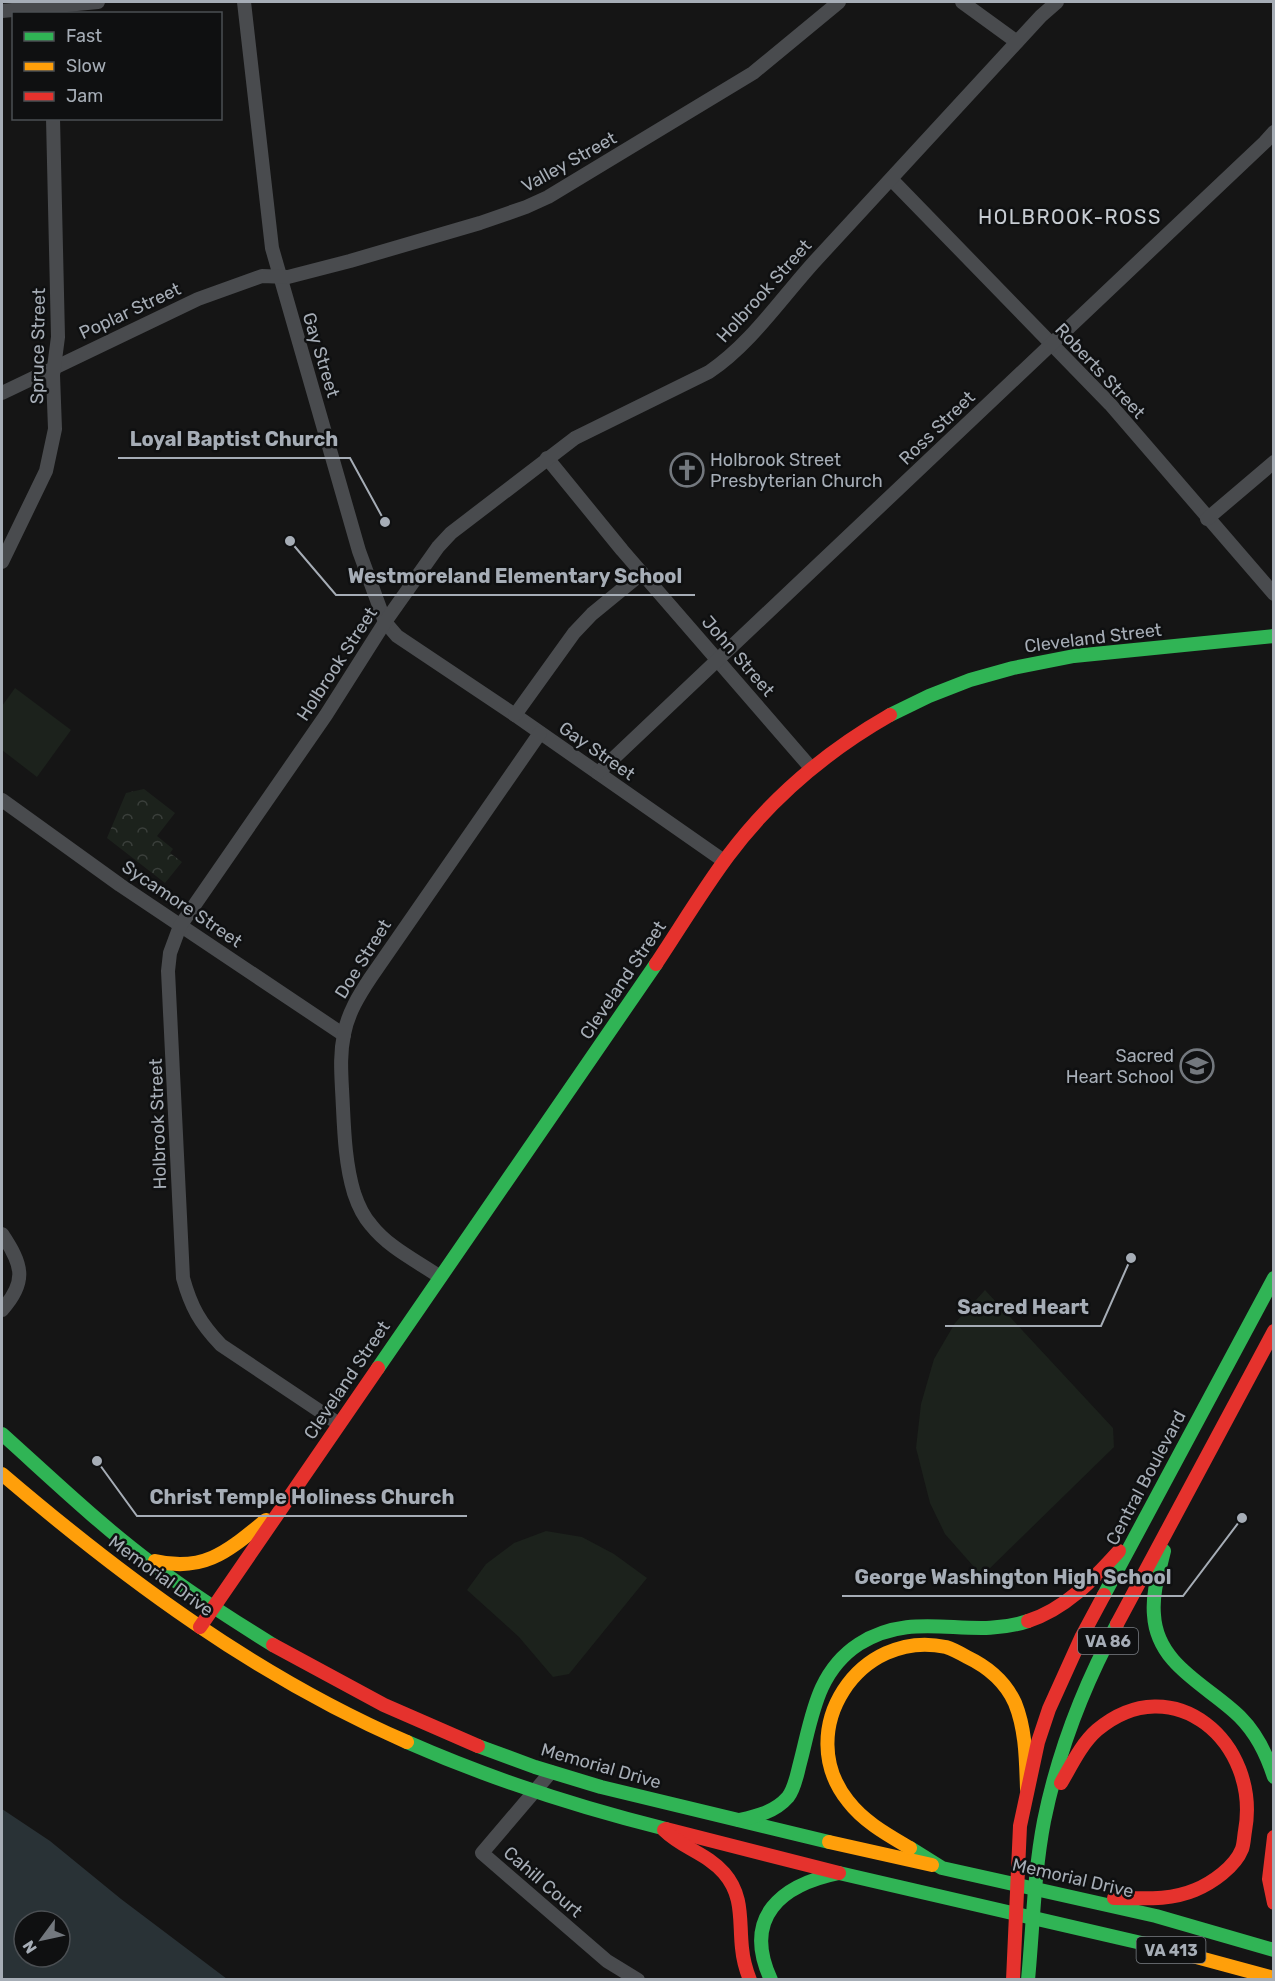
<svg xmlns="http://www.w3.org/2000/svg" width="1275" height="1981" font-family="Rubik,sans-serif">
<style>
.grass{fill:#1c221c}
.park{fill:url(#park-crowns)}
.water{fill:#293236;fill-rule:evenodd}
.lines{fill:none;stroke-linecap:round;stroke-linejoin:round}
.street{stroke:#494b4e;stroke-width:14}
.fast{stroke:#30b455;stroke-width:14}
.slow{stroke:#ff9f0a;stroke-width:14}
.jam{stroke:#e5322d;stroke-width:14}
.labels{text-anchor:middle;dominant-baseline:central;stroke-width:5;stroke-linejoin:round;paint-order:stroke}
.shield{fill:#0f1011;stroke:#797e84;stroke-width:1.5}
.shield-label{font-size:16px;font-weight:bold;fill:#a6adb6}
.street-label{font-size:18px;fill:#a6adb6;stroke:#0f1011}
.poi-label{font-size:18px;fill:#a6adb6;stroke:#0f1011;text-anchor:start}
.neighbourhood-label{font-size:20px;letter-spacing:1.5px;fill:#c7ccd2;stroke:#0f1011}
.leader{fill:none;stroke:#a6adb6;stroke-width:2}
.callout-dot{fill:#a6adb6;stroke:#0f1011;stroke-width:2}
.callout-label{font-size:20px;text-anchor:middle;font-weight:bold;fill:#a6adb6;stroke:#0f1011;stroke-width:5;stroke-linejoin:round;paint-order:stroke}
</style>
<defs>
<pattern id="park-crowns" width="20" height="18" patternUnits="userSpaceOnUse" patternTransform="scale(1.5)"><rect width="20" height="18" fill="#1c221c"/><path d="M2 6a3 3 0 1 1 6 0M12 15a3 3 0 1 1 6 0" fill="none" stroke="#3a3f3b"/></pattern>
</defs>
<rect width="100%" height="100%" fill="#151515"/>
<!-- grass -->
<g class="grass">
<path d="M 15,688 L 71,730 L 37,777 L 2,750 L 2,706 Z"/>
<path d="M 985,1290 L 1113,1428 L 1114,1447 L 982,1576 L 945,1534 L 930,1503 L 916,1448 L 921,1404 L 934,1359 L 955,1323 Z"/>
<path d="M 546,1531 L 582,1537 L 614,1554 L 647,1578 L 569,1674 L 553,1677 L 519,1637 L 467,1590 L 486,1564 L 514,1543 Z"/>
</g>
<!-- park -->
<path class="park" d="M 144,789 L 175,813 L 157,836 L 173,849 L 170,853 L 182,862 L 165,883 L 107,838 L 126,793 Z"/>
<!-- water -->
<path class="water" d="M 2,1809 L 50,1841 L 121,1899 L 227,1979 L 2,1979 ZM 24,1921 L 60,1921 L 60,1957 L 24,1957 Z"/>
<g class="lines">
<!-- street -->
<g class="street">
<path d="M 244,2 L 272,248 L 359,551 L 385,622 L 397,636 L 515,715 L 724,861"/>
<path d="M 962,2 L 1017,42"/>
<path d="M 2,11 L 98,2"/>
<path d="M 892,180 L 1110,404 L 1274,594"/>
<path d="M 2,393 L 198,299 L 262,276 L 288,277 L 350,261 L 480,223 L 526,207 L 548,197 L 753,73 L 839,2"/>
<path d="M 547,458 L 622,550 L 811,768"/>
<path d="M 1207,519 L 1274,462"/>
<path d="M 2,562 L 46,471 L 55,429 L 53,375 L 58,337 L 53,118"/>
<path d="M 515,715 L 574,633 L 592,614 L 642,573"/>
<path d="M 598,773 L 1265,142 L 1274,132"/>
<path d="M 2,800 L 120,885 L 344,1035"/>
<path d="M 2,1234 C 22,1264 28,1281 2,1310"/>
<path d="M 440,1277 C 417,1261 389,1248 371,1225 C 363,1216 358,1205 354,1193 C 344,1160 344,1123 342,1089 C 341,1070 340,1053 344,1034 C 348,1013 359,995 371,977 L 540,733"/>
<path d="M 339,1424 L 221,1345 C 200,1323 191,1307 183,1278 L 168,971 L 170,953 L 180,926 L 326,715 L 385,622 L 438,547 L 451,533 L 575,438 L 709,372 C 751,344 782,297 816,260 C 891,179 966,98 1041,16 L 1057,2"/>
<path d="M 551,1772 L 482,1853 L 607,1961 L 638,1980"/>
</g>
<!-- fast -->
<g class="fast">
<path d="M 890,715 L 929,696 L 970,680 L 1013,668 L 1074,656 L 1274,636"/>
<path d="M 378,1368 L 656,964"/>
<path d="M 2,1434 C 51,1478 99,1524 151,1563 C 190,1593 231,1619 273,1645"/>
<path d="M 1164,1551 C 1159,1572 1152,1593 1154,1615 C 1157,1666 1209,1686 1240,1717 C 1257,1734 1267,1755 1274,1777"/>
<path d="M 1104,1595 L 1274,1278"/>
<path d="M 407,1742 C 491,1779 577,1807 666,1829"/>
<path d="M 478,1746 L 535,1767 L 601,1787 L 829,1842"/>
<path d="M 739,1820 C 757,1816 775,1812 788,1797 C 795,1788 797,1774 800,1763 C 812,1718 816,1672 859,1644 C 916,1608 969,1641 1028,1621"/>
<path d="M 910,1848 L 942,1868 L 1156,1916 L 1274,1950"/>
<path d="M 771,1980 C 742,1917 781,1885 839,1873 L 1163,1948"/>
<path d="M 1028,1980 C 1033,1927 1034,1873 1044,1821 C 1058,1752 1084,1685 1117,1624"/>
</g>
<!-- slow -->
<g class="slow">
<path d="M 2,1474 C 125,1579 257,1677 407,1742"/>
<path d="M 155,1561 C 205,1573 229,1550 266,1520"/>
<path d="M 829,1842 L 932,1865"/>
<path d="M 910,1848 C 888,1835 864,1822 848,1801 C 792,1731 859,1628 946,1647 C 953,1649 960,1653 967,1657 C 988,1667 1005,1681 1015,1703 C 1026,1730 1026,1761 1027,1789"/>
<path d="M 1163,1948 L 1274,1978"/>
</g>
<!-- jam -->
<g class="jam">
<path d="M 656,964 C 680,928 702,891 728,856 C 772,797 827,751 890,715"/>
<path d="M 1028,1621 C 1065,1609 1093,1580 1119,1551"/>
<path d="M 1117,1624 L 1274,1331"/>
<path d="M 200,1627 L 378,1368"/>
<path d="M 273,1645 L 384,1705 L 478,1746"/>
<path d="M 1061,1783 C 1071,1766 1081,1744 1097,1730 C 1173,1666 1261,1743 1245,1831 C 1244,1836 1244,1843 1242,1849 C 1235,1867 1212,1883 1195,1890 C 1169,1901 1141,1898 1114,1898"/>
<path d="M 666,1829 L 839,1873"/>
<path d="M 664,1830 C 682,1848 708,1854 724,1873 C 744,1896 739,1921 742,1948 C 743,1959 746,1970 750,1980"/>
<path d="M 1274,1837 L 1269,1879 L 1274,1903"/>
<path d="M 1013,1980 L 1020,1826 L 1038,1742 L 1049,1709 L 1082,1636 L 1104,1595"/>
</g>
</g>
<!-- icons -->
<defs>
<symbol id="church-ring" viewBox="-11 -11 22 22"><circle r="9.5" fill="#0f1011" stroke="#73787e" stroke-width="1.5"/><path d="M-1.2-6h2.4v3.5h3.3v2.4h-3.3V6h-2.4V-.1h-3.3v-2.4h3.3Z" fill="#73787e"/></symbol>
<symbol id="school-ring" viewBox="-11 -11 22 22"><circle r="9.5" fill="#0f1011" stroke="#73787e" stroke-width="1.5"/><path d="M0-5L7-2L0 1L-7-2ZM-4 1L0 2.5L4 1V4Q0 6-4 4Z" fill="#73787e"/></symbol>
</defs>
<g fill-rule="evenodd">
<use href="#church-ring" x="668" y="451" width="38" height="38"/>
<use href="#school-ring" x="1178" y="1047" width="38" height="38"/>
</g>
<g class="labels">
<!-- shield labels -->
<g class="shield">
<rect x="1078" y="1628" width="60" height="26" rx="4.5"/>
<rect x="1136.5" y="1937" width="69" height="26" rx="4.5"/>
</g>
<g class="shield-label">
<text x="1108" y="1641">VA 86</text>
<text x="1171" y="1950">VA 413</text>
</g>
<!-- street labels -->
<g class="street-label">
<text transform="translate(569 162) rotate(-29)">Valley Street</text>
<text transform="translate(764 291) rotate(-48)">Holbrook Street</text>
<text transform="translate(130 311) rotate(-25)">Poplar Street</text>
<text transform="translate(38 346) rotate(-89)">Spruce Street</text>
<text transform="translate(321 355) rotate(73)">Gay Street</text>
<text transform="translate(1100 371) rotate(47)">Roberts Street</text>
<text transform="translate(937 428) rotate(-44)">Ross Street</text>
<text transform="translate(1093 638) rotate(-7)">Cleveland Street</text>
<text transform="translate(738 656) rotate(49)">John Street</text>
<text transform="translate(337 664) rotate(-57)">Holbrook Street</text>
<text transform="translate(597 751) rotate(35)">Gay Street</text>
<text transform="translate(182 904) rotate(34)">Sycamore Street</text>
<text transform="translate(363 959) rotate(-58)">Doe Street</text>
<text transform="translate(623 980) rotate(-56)">Cleveland Street</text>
<text transform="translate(158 1124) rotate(-92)">Holbrook Street</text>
<text transform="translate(347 1380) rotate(-56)">Cleveland Street</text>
<text transform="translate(1146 1478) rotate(-62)">Central Boulevard</text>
<text transform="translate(161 1576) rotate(36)">Memorial Drive</text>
<text transform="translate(601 1766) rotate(16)">Memorial Drive</text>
<text transform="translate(1073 1878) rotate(13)">Memorial Drive</text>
<text transform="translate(543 1882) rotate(41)">Cahill Court</text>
</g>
<!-- poi labels -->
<g class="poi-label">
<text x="710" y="460">Holbrook Street<tspan x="710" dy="21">Presbyterian Church</tspan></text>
<text x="1174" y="1056" text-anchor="end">Sacred<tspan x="1174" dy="21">Heart School</tspan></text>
</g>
<!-- neighbourhood labels -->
<g class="neighbourhood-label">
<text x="1070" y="217">HOLBROOK-ROSS</text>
</g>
</g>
<!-- callouts -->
<path class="leader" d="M385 522L350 458H118M290 541L336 595H695M1131 1258L1101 1326H945M97 1461L137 1516H467M1242 1518L1183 1596H842"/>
<g class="callout-dot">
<circle cx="385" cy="522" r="6"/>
<circle cx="290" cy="541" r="6"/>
<circle cx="1131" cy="1258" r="6"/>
<circle cx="97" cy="1461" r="6"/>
<circle cx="1242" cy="1518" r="6"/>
</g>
<g class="callout-label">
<text x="234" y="446">Loyal Baptist Church</text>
<text x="515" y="583">Westmoreland Elementary School</text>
<text x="1023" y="1314">Sacred Heart</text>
<text x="302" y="1504">Christ Temple Holiness Church</text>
<text x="1013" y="1584">George Washington High School</text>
</g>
<!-- border -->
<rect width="1275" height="1981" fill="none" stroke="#a6adb6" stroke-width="6"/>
<!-- legend -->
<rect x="12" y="12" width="210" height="108" fill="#0f1011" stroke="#4b4f53" stroke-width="1.5"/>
<rect x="24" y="32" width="30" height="9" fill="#30b455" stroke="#4b4f53" stroke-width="1.5"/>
<text x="66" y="42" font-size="18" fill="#a6adb6">Fast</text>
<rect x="24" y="62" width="30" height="9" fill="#ff9f0a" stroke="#4b4f53" stroke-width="1.5"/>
<text x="66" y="72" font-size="18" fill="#a6adb6">Slow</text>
<rect x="24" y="92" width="30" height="9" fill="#e5322d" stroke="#4b4f53" stroke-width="1.5"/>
<text x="66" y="102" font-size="18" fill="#a6adb6">Jam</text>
<!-- north arrow -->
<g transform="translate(42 1939) rotate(237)"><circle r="28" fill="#0f1011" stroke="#4b4f53" stroke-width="1.5"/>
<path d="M0-4.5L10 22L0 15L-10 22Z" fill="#73787e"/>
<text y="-9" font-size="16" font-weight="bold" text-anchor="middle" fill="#a6adb6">N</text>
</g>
</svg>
